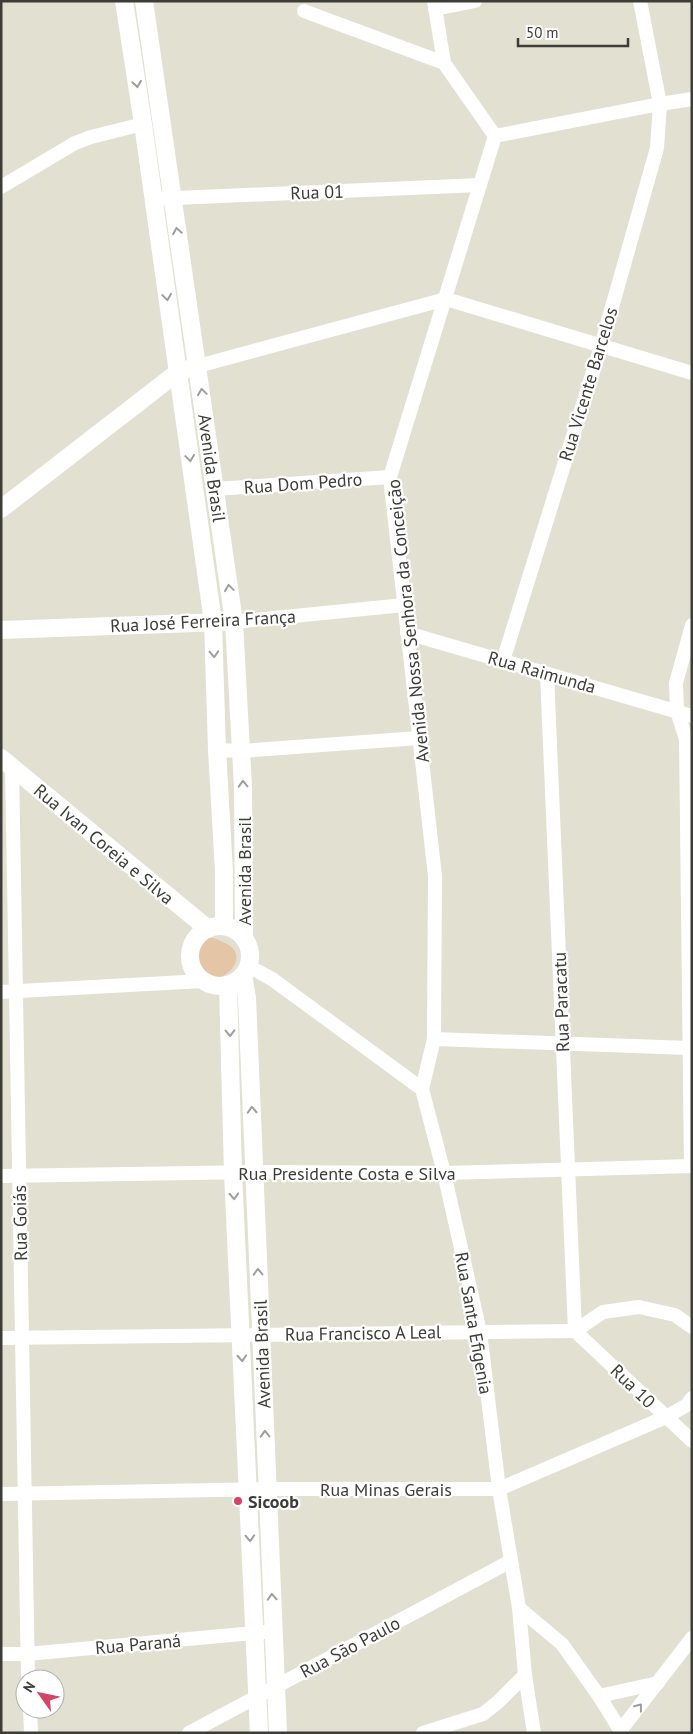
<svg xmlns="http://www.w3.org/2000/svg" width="693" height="1734" font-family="'PT Sans',sans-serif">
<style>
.green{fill:#e4c5a6}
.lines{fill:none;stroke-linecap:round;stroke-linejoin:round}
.minor{stroke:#fff;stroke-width:14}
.tertiary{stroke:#fff;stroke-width:18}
.oneway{stroke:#9e9e9b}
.poi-dot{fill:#d44466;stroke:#fff;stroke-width:2}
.labels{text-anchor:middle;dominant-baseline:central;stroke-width:4.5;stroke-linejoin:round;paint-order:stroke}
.street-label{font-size:18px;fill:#3d3d37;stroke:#fff}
.poi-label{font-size:18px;font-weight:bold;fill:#3d3d37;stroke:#fff;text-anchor:start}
</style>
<rect width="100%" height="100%" fill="#e1e0d1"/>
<!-- green -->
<path class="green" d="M 206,937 C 214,937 219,940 227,944 C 256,960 211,995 199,969 C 196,962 198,950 198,942 L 200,939 Z"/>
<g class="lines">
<!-- minor -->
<g class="minor">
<path d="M 435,9 L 475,1"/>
<path d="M 304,11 L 444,63"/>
<path d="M 495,136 L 660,104 L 692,99"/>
<path d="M 1,187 L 75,143 L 91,137 L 143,124"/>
<path d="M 153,199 L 480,185"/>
<path d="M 198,366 L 446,299 L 692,373"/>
<path d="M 215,489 L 390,477"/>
<path d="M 234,622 L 404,605"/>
<path d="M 407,633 L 692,716"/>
<path d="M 503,661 L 601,346 L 657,148 L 660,104 L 640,1"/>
<path d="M 547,674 L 575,1331"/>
<path d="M 217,750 L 241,751 L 419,738"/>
<path d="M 12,767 L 28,1679"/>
<path d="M 248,966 L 272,979 L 422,1089 L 444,1173 L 480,1332 L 499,1489 L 519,1608 L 562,1644 L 599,1696 L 622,1733"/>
<path d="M 1,992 L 203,981"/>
<path d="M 434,1039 L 689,1048"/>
<path d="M 422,1089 L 434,1039 L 435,876 L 390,477 L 495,136 L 444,63 L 434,1"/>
<path d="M 691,1166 L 686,739 L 677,711 L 676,683 L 692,625"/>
<path d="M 1,1176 L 254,1172 L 444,1173 L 692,1166"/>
<path d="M 575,1331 L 692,1441"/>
<path d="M 575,1331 L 603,1312 L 639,1307 L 675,1315 L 692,1327"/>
<path d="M 1,1338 L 575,1331"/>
<path d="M 1,1494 L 267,1489 L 499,1489 L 666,1417 L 687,1405 L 692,1398"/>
<path d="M 519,1608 L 525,1675 L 534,1733"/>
<path d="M 1,1654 L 27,1654 L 274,1631"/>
<path d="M 599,1696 L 658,1683"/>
<path d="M 30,1709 L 31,1733"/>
<path d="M 620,1731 L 692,1638"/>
<path d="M 189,1733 L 511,1561"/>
<path d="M 423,1733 L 483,1714 L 498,1702 L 525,1675"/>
</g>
<!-- tertiary -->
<g class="tertiary">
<path d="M 124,1 L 143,124 L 213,622 L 217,750 L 224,871 L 224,926"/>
<path d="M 144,1 L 234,622 L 243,787 L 244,938"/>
<path d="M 1,509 L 178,372 L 188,369"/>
<path d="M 1,630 L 223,622"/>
<path d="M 1,758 L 208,929"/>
<circle cx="220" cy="956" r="30"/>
<path d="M 243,975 L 247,998 L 278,1733"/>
<path d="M 228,985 L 233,1173 L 259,1733"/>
</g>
</g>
<!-- one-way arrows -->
<defs><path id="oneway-chevron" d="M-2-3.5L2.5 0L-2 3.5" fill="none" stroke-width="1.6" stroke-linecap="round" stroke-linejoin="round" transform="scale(1.25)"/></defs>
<g class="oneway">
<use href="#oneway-chevron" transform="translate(137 84) rotate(81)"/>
<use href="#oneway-chevron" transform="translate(177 231) rotate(-99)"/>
<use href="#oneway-chevron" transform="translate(167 297) rotate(82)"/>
<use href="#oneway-chevron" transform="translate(202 392) rotate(-98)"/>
<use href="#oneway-chevron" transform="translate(190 458) rotate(82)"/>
<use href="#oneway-chevron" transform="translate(229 588) rotate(-98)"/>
<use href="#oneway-chevron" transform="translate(214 654) rotate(88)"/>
<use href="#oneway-chevron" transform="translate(243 784) rotate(-92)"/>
<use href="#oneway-chevron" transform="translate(230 1033) rotate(89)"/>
<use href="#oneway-chevron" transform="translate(252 1110) rotate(-93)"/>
<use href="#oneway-chevron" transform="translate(234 1196) rotate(87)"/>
<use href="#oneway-chevron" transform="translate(258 1272) rotate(-92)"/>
<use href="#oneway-chevron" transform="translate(242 1358) rotate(87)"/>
<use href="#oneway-chevron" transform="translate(265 1434) rotate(-92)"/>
<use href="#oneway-chevron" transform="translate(250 1538) rotate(87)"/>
<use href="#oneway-chevron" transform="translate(272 1597) rotate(-93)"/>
<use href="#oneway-chevron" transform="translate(639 1707) rotate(-52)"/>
</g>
<!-- markers -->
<circle class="poi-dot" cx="238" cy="1501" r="5"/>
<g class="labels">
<!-- street labels -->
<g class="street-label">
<text transform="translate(317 192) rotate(-2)">Rua 01</text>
<text transform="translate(588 384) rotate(-73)">Rua Vicente Barcelos</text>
<text transform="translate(212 468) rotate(82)">Avenida Brasil</text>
<text transform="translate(303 483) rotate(-4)">Rua Dom Pedro</text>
<text transform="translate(203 621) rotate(-3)">Rua José Ferreira França</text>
<text transform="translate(408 621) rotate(-96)">Avenida Nossa Senhora da Conceição</text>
<text transform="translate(542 672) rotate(16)">Rua Raimunda</text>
<text transform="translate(104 844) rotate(40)">Rua Ivan Coreia e Silva</text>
<text transform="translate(244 871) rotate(-90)">Avenida Brasil</text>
<text transform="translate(561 1002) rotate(-92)">Rua Paracatu</text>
<text x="347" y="1173">Rua Presidente Costa e Silva</text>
<text transform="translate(20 1223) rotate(-91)">Rua Goiás</text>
<text transform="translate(474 1323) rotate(80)">Rua Santa Efigenia</text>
<text transform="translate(363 1333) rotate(-1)">Rua Francisco A Leal</text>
<text transform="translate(262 1354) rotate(-92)">Avenida Brasil</text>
<text transform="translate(633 1386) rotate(44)">Rua 10</text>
<text x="386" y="1489">Rua Minas Gerais</text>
<text transform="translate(138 1644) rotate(-5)">Rua Paraná</text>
<text transform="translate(350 1647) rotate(-28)">Rua São Paulo</text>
</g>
<!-- poi labels -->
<g class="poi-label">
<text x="248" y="1501">Sicoob</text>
</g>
</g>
<!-- border -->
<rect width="693" height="1734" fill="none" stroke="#3d3d37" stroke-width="5"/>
<!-- north arrow -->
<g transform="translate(40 1694) rotate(303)"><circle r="24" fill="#ffffff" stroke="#b1b1af"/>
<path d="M0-4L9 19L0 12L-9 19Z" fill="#d44466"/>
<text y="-8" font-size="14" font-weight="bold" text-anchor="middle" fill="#3d3d37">N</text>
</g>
<!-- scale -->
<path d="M518 38v8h110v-8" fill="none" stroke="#3d3d37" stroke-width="2.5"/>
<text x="526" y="38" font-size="15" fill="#3d3d37" stroke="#ffffff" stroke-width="4" paint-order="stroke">50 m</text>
</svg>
